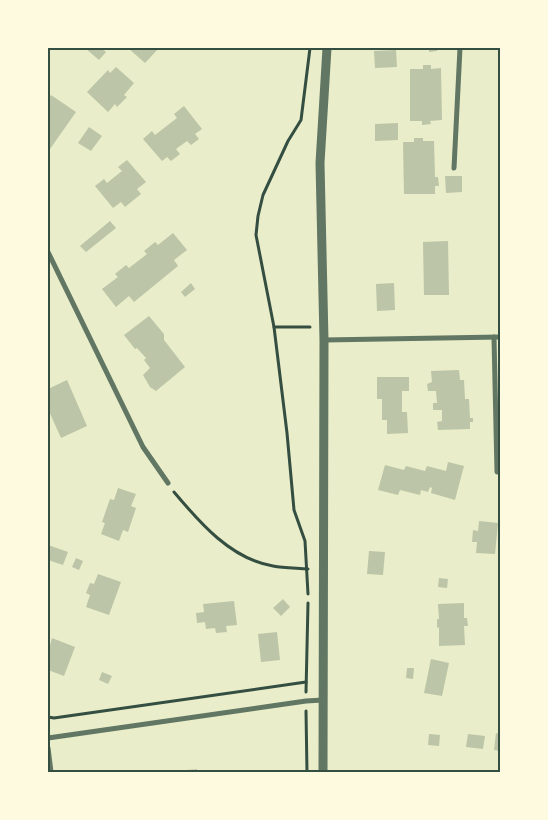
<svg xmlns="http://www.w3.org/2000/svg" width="548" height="820" font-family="'Fira Sans',sans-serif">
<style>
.building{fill:#bcc5a7}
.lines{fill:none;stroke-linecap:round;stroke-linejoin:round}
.path{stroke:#344e41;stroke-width:3}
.minor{stroke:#617663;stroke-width:5}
.tertiary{stroke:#617663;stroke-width:9}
.neatline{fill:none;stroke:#344e41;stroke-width:2}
</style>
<rect width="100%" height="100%" fill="#e9edc9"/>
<!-- building -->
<g class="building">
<path d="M 85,48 L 101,48 L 106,52 L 99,60 Z"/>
<path d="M 128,48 L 159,48 L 145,63 Z"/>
<path d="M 429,48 L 437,48 L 437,51 L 429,52 Z"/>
<path d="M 396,50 L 397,67 L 375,68 L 374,51 Z"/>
<path d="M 423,65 L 431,65 L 431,69 L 441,68 L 442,120 L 430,121 L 431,124 L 422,125 L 422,121 L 410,121 L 410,69 L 423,69 Z"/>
<path d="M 116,67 L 134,83 L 124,95 L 127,97 L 117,107 L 115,104 L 108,112 L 87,92 L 108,70 L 110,73 Z"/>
<path d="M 51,95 L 76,112 L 50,149 L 48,147 L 48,108 L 50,105 L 48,104 L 48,100 Z"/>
<path d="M 184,106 L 202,129 L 195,134 L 199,139 L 191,145 L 187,141 L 176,149 L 180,154 L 171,161 L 167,157 L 162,161 L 143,139 L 152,131 L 155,135 L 177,118 L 174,114 Z"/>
<path d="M 398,123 L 398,140 L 375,141 L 375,124 Z"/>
<path d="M 89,127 L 102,136 L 91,151 L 78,143 Z"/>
<path d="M 414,138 L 423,138 L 423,141 L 434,141 L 435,177 L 438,177 L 439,186 L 435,186 L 435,194 L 404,194 L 403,142 L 414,142 Z"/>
<path d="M 127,160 L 146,182 L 137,189 L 141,194 L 125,207 L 121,202 L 113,208 L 95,186 L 104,179 L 107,183 L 122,171 L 118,167 Z"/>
<path d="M 445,176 L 462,176 L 462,192 L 446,193 Z"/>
<path d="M 110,221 L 116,228 L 86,252 L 80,246 Z"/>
<path d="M 173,233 L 187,250 L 174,260 L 178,266 L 134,302 L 129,296 L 116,307 L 102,289 L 118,277 L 115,274 L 126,265 L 129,268 L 147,254 L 144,251 L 155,242 L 158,245 Z"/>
<path d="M 448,241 L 449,295 L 424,295 L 423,242 Z"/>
<path d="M 191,283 L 195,289 L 185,297 L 181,292 Z"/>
<path d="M 394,283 L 395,310 L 377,311 L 376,284 Z"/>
<path d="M 149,316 L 164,334 L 164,340 L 185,367 L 156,391 L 150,387 L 143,375 L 150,368 L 144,360 L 146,358 L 137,348 L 135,349 L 124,335 Z"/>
<path d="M 459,370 L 460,380 L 464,380 L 465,399 L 469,399 L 470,418 L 473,418 L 473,422 L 470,422 L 470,429 L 438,430 L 437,422 L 442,421 L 442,410 L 433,410 L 433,403 L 437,403 L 436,391 L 428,391 L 427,384 L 432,382 L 431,371 Z"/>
<path d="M 377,377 L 409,377 L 409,391 L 402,391 L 402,412 L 407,412 L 408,433 L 387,434 L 387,420 L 382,420 L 382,399 L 377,399 Z"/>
<path d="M 67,380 L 87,426 L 61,438 L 48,409 L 48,389 Z"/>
<path d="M 448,462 L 464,466 L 455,500 L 431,493 L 432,488 L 430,487 L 428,492 L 421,490 L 420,495 L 400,490 L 398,495 L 378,490 L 385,465 L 404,470 L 406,466 L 425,471 L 427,466 L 446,471 Z"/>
<path d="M 118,488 L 136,494 L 131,506 L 136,508 L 128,532 L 123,530 L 119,541 L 101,534 L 105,523 L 102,522 L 110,499 L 114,500 Z"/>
<path d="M 479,521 L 498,523 L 495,554 L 476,553 L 477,542 L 472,542 L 473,530 L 478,531 Z"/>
<path d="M 48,545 L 68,552 L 63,565 L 48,560 Z"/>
<path d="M 369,551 L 385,552 L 383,575 L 367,574 Z"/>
<path d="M 76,558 L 83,561 L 79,570 L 72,567 Z"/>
<path d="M 98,574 L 121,582 L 109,615 L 86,607 L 90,595 L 86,593 L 90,583 L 94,584 Z"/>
<path d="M 439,578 L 448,579 L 447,588 L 438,587 Z"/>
<path d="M 283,599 L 290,607 L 281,616 L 273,608 Z"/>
<path d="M 234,601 L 237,625 L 226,626 L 227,632 L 216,633 L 215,628 L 206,629 L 205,622 L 197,623 L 196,613 L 204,612 L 203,604 Z"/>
<path d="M 464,603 L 464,618 L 467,618 L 468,626 L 464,626 L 465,645 L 439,646 L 439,627 L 437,628 L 437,619 L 439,619 L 438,604 Z"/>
<path d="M 277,632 L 280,660 L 261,662 L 258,634 Z"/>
<path d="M 52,638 L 75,647 L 64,676 L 48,670 L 48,653 Z"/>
<path d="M 431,659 L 449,663 L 442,696 L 424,693 Z"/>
<path d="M 407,668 L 414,668 L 413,679 L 406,678 Z"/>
<path d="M 102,672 L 112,676 L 108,684 L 99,680 Z"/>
<path d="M 496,733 L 500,734 L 500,751 L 494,750 Z"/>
<path d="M 429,734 L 440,735 L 439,746 L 428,745 Z"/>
<path d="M 468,734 L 485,736 L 483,749 L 466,747 Z"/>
<path d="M 197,769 L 197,772 L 177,772 L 176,771 Z"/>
</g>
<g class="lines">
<!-- path -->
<g class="path">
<path d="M 274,327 L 310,327"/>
<path d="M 174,492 C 200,523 231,559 273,566 C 284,568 296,568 308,569"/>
<path d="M 308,594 L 305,541 L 294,510 L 287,433 L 274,327 L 256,235 L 258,216 L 263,195 L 288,141 L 301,120 L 310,48"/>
<path d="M 306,692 L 308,603"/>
<path d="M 306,711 L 307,772"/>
<path d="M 48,717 L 54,718 L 306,682"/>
</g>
<!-- minor -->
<g class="minor">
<path d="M 454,168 L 460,48"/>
<path d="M 48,252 L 143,447 L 168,483"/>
<path d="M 494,337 L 497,472"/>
<path d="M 324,340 L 500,337"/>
<path d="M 48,738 L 306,701 L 323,700"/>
<path d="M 48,748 L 51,772"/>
</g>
<!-- tertiary -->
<path class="tertiary" d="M 323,772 L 324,340 L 320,163 L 327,48"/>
</g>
<!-- border -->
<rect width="548" height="820" fill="none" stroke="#fefae0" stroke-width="98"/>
<rect x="49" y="49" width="450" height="722" class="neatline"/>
</svg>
